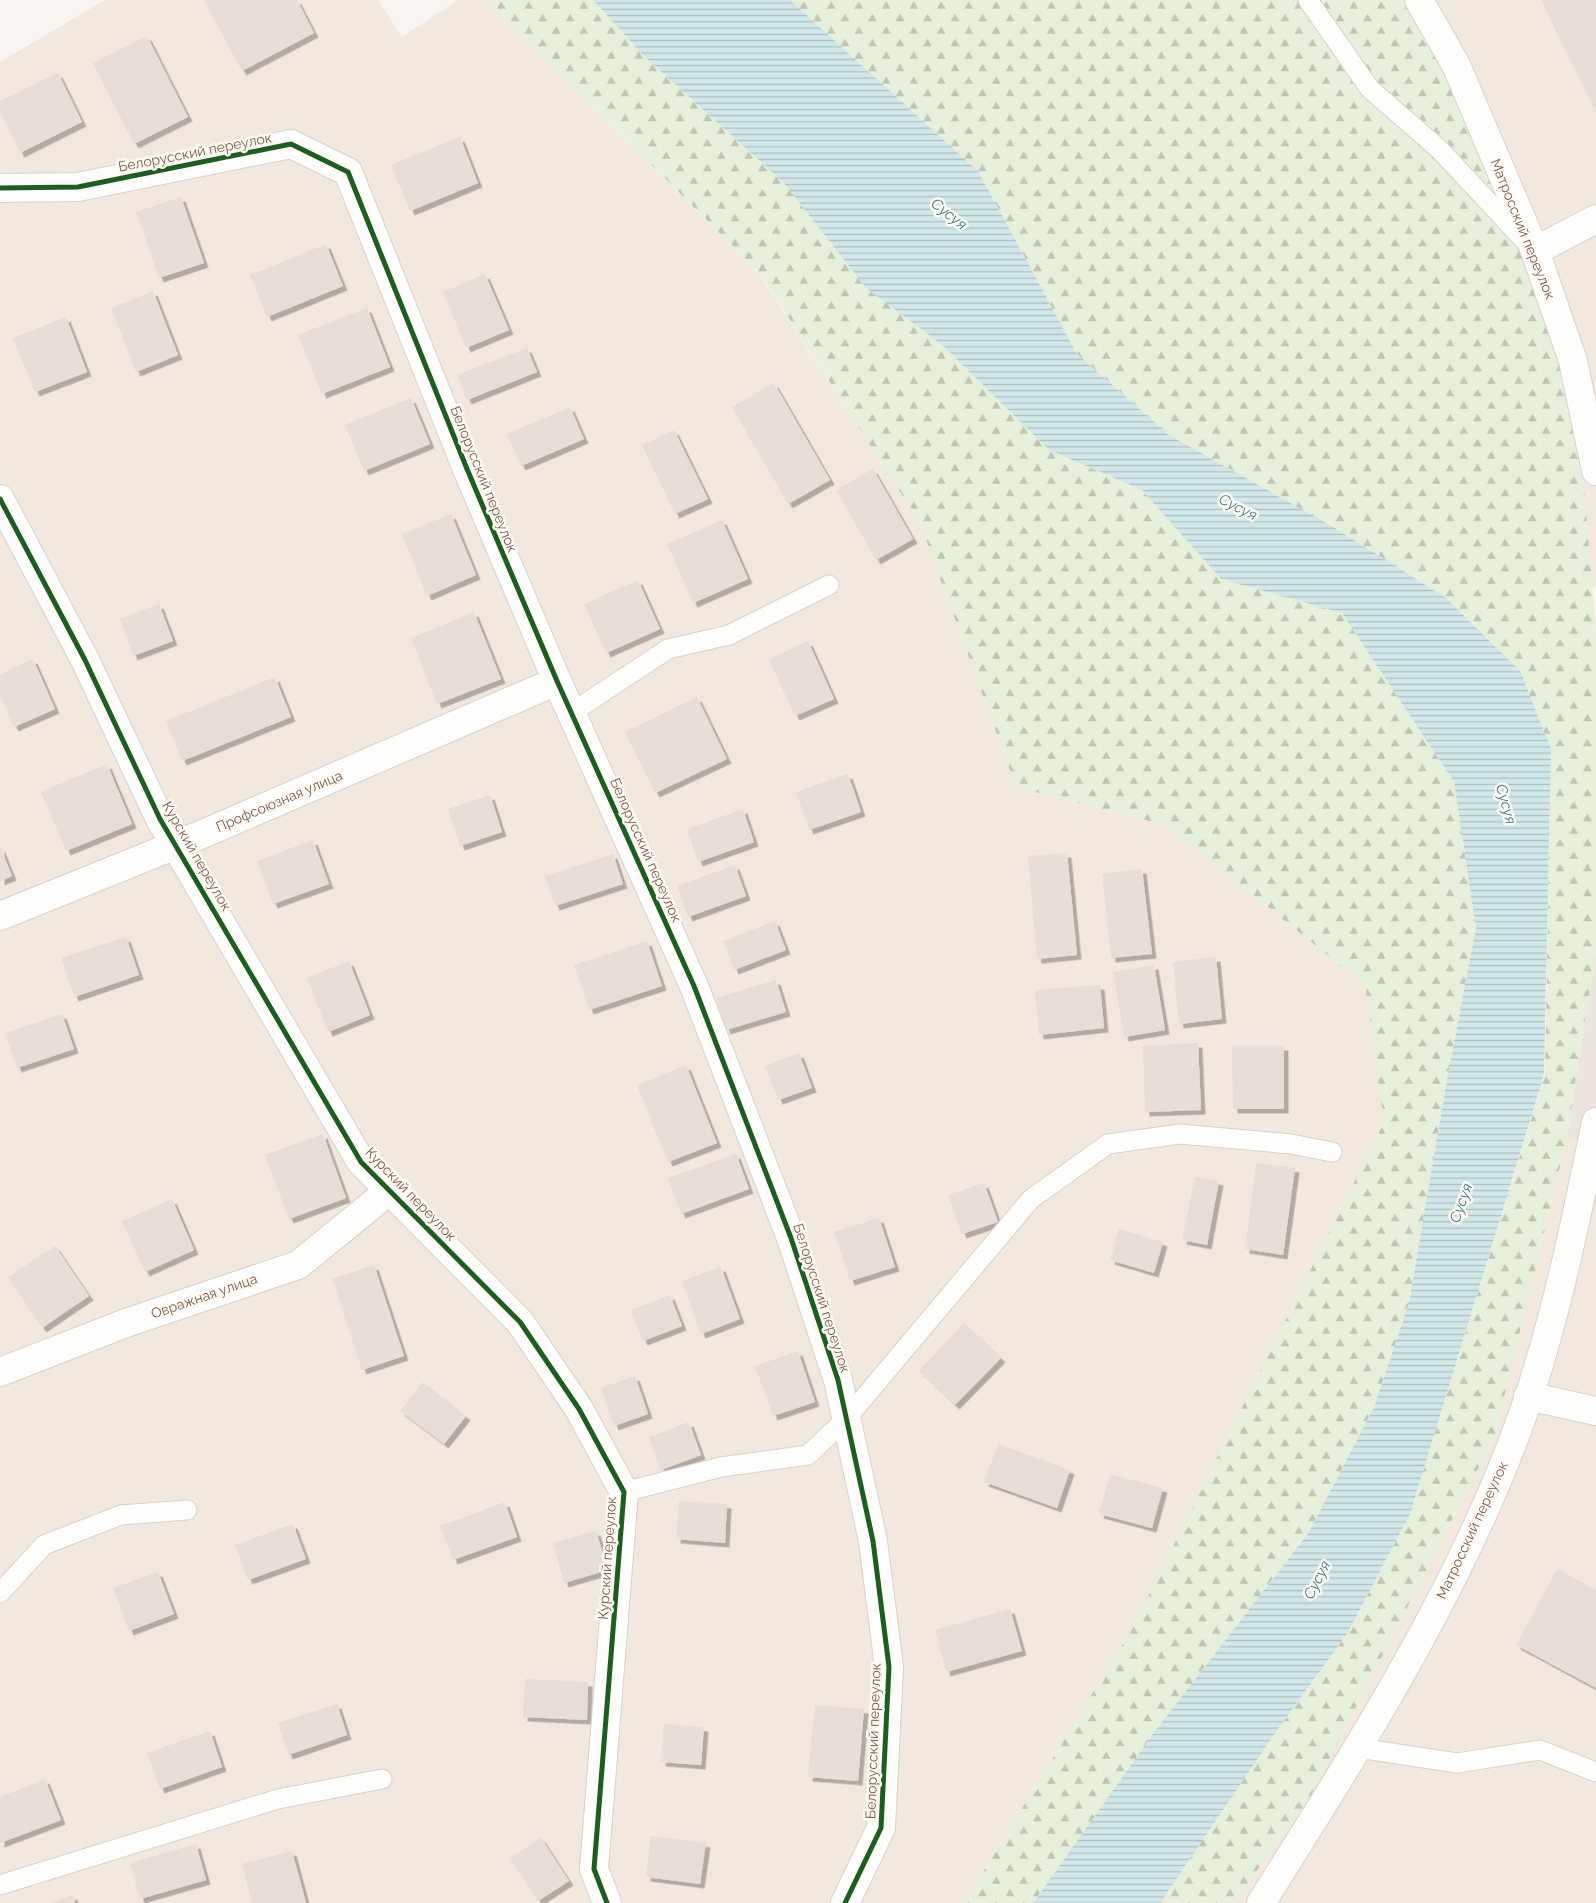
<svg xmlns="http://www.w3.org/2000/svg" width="1596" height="1903" font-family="Raleway,sans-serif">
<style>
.residential{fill:#f2e8de}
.industrial{fill:#ede5e0}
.forest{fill:url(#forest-firs)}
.water{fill:url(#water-rules)}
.building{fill:#e6ded7;filter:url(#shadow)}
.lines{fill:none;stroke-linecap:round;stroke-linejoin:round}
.service-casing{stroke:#d7d1cb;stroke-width:21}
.minor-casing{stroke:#d7d1cb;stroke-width:30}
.service{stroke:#fefefd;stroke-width:19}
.minor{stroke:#fefefd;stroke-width:28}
.cycleway-casing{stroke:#fffaf3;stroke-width:8}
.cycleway{stroke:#1b5e20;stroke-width:5}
.labels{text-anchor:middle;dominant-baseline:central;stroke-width:5;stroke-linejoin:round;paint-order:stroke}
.street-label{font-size:14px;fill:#7a5c4d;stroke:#fffaf3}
.water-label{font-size:15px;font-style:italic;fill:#437c86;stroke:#fffaf3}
</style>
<defs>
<pattern id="forest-firs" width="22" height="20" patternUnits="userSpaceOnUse" patternTransform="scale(1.25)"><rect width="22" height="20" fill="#e7f0db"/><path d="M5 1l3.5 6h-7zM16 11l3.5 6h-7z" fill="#c0c6b4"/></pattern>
<pattern id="water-rules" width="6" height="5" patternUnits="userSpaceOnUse" patternTransform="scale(1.25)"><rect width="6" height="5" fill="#d0e8ea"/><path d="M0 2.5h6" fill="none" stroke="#aebfc0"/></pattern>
<filter id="shadow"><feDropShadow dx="4.5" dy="4.5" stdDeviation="0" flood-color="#0004"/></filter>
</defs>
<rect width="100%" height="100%" fill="#f9f5f0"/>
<!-- residential -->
<g class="residential">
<path d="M 105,0 L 378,0 L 402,37 L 458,0 L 488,0 L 760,275 L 920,523 L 1016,787 L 1165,825 L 1365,985 L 1384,1122 L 1133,1627 L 964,1903 L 0,1903 L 0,62 Z"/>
<path d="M 1419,0 L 1596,0 L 1596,586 L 1591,588 L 1573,361 Z"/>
<path d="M 1566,1142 L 1596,1145 L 1596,1903 L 1233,1903 L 1307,1803 L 1494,1438 Z"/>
</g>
<!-- industrial -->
<path class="industrial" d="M 1596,951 L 1596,1145 L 1566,1142 Z"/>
<!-- forest -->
<g class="forest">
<path d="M 488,0 L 593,0 L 643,55 L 784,183 L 866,288 L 941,344 L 1049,450 L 1142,490 L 1221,579 L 1342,613 L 1454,782 L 1476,928 L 1446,1085 L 1409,1303 L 1374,1407 L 1309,1532 L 1155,1731 L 1033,1903 L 964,1903 L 1133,1627 L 1384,1122 L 1365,985 L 1165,825 L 1016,787 L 920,523 L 761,275 Z"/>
<path d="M 790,0 L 1419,0 L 1573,361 L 1596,630 L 1596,951 L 1566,1142 L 1494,1438 L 1307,1803 L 1233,1903 L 1160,1903 L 1273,1736 L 1348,1632 L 1410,1514 L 1545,1074 L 1551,749 L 1445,597 L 1330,525 L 1169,435 L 1077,354 L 978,171 Z"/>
</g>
<!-- water -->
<path class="water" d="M 593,0 L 790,0 L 978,171 L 1077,354 L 1169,435 L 1330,525 L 1445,597 L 1520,671 L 1551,749 L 1544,1075 L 1410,1514 L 1348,1632 L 1273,1736 L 1160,1903 L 1033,1903 L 1155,1731 L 1309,1532 L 1374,1407 L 1409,1303 L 1446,1085 L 1476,928 L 1454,782 L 1342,613 L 1221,579 L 1142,490 L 1049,450 L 941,344 L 866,288 L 784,183 L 643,55 Z"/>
<!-- building -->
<g class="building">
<path d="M 206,0 L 297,0 L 314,33 L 242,71 L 204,1 Z"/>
<path d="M 1541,0 L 1596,0 L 1596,113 Z"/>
<path d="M 147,36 L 188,117 L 134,144 L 93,63 Z"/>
<path d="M 58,73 L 82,122 L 20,153 L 0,113 L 0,101 Z"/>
<path d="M 460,137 L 478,183 L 410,211 L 391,165 Z"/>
<path d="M 181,197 L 204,263 L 159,278 L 136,212 Z"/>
<path d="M 326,244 L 343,286 L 267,317 L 250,275 Z"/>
<path d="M 485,274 L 509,330 L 466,348 L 443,292 Z"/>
<path d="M 153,291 L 178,355 L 136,372 L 111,308 Z"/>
<path d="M 367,308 L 390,367 L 322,394 L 298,335 Z"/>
<path d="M 66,317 L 87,372 L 35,392 L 13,338 Z"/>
<path d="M 527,348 L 537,372 L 467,400 L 457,375 Z"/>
<path d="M 774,383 L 830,480 L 788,504 L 732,407 Z"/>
<path d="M 411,398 L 430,444 L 364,471 L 345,425 Z"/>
<path d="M 570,407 L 584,439 L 521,466 L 507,434 Z"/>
<path d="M 674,430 L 708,499 L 675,514 L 642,445 Z"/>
<path d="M 873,469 L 913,539 L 876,560 L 836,490 Z"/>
<path d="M 451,514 L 476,575 L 427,596 L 402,534 Z"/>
<path d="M 722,520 L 748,579 L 693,603 L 667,544 Z"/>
<path d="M 638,580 L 660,629 L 606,653 L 584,604 Z"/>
<path d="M 159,604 L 173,641 L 133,656 L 120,619 Z"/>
<path d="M 474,612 L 501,679 L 437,704 L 411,638 Z"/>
<path d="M 808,641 L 834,699 L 795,716 L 769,659 Z"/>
<path d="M 33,659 L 55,709 L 14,727 L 0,695 L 0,674 Z"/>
<path d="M 275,677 L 291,717 L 182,761 L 166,721 Z"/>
<path d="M 697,697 L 727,759 L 655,793 L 625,732 Z"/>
<path d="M 107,764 L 132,824 L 66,851 L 41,792 Z"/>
<path d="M 848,774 L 861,812 L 809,830 L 796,792 Z"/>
<path d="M 490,795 L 502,832 L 460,846 L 448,809 Z"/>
<path d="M 743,809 L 754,842 L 698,862 L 687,829 Z"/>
<path d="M 313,840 L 329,884 L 273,904 L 257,861 Z"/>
<path d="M 0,846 L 12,876 L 0,881 Z"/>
<path d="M 1067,853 L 1077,955 L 1037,959 L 1028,856 Z"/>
<path d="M 613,854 L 623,884 L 555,906 L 545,876 Z"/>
<path d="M 735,865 L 746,896 L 688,917 L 677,886 Z"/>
<path d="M 1142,869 L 1152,954 L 1111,958 L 1102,874 Z"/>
<path d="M 775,921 L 786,950 L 734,970 L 723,941 Z"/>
<path d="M 126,937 L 139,975 L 74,997 L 61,958 Z"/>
<path d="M 647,941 L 662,986 L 589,1010 L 574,965 Z"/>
<path d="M 1216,957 L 1222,1019 L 1179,1024 L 1173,962 Z"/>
<path d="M 349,961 L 370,1015 L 328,1032 L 307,978 Z"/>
<path d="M 1154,965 L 1165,1030 L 1124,1037 L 1113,972 Z"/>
<path d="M 776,980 L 786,1012 L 726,1030 L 716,998 Z"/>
<path d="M 1100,985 L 1104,1028 L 1039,1035 L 1035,990 Z"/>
<path d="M 62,1014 L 74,1049 L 17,1068 L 5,1033 Z"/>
<path d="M 1198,1043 L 1201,1110 L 1145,1112 L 1143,1046 Z"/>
<path d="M 1232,1046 L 1284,1046 L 1284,1109 L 1233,1109 Z"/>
<path d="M 799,1053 L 812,1088 L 778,1100 L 765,1066 Z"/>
<path d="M 686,1065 L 717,1143 L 668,1162 L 637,1085 Z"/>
<path d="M 323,1134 L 346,1198 L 289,1219 L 265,1155 Z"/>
<path d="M 736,1154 L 749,1189 L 681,1214 L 668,1178 Z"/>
<path d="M 1256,1163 L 1295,1168 L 1283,1255 L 1245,1249 Z"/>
<path d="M 1195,1177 L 1219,1181 L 1207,1245 L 1182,1240 Z"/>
<path d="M 984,1183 L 998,1222 L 962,1234 L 948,1195 Z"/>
<path d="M 172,1199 L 194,1250 L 145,1272 L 122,1221 Z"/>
<path d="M 879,1218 L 895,1267 L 850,1281 L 834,1232 Z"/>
<path d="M 1119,1229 L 1163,1242 L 1154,1273 L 1110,1260 Z"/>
<path d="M 55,1246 L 89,1296 L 42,1328 L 8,1277 Z"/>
<path d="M 374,1265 L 404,1356 L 362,1370 L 332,1279 Z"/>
<path d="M 721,1267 L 740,1319 L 701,1334 L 682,1281 Z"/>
<path d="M 670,1295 L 682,1326 L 643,1341 L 631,1310 Z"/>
<path d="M 964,1323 L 1001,1358 L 955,1405 L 919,1371 Z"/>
<path d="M 798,1351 L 815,1402 L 773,1416 L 755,1366 Z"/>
<path d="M 635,1376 L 648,1414 L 614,1426 L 601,1388 Z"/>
<path d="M 423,1382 L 466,1416 L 444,1444 L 400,1411 Z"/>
<path d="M 689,1422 L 701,1455 L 661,1470 L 649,1437 Z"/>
<path d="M 998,1444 L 1070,1470 L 1057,1508 L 984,1482 Z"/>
<path d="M 1110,1474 L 1163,1488 L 1152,1528 L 1099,1514 Z"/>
<path d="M 679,1501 L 727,1504 L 725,1543 L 676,1539 Z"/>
<path d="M 505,1502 L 517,1537 L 453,1560 L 440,1526 Z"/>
<path d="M 293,1524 L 306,1559 L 248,1580 L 235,1545 Z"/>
<path d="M 596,1531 L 608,1570 L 564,1583 L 553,1543 Z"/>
<path d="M 1557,1569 L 1596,1590 L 1596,1688 L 1516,1645 Z"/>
<path d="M 158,1572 L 174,1614 L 129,1631 L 113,1588 Z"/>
<path d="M 1010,1609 L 1022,1651 L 946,1672 L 935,1630 Z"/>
<path d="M 525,1679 L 588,1682 L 587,1720 L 523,1717 Z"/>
<path d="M 337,1704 L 347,1735 L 288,1755 L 278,1723 Z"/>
<path d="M 815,1705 L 864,1709 L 858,1781 L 808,1777 Z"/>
<path d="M 664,1724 L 704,1727 L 701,1765 L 661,1762 Z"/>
<path d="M 210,1731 L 222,1767 L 160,1789 L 147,1753 Z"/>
<path d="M 45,1779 L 61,1820 L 0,1843 L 0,1797 Z"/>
<path d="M 651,1836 L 706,1843 L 700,1884 L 646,1877 Z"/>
<path d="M 541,1838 L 569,1881 L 538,1901 L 510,1858 Z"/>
<path d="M 196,1844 L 206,1880 L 140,1899 L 130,1863 Z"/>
<path d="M 292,1851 L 306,1903 L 252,1903 L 242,1864 Z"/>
<path d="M 73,1895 L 75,1903 L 50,1903 Z"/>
</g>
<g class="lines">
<defs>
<g id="service">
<path d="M 1308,0 L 1370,89 L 1439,149 L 1525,241"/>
<path d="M 571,713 L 668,649 L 729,635 L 829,585"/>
<path d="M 624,1492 L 721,1467 L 808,1455 L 846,1419 L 1031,1199 L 1108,1144 L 1180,1134 L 1291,1144 L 1332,1152"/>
<path d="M 0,1593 L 44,1545 L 121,1515 L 187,1510"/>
<path d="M 1359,1748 L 1457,1763 L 1540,1750 L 1596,1772"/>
<path d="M 0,1885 L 278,1799 L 382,1779"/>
</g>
<g id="minor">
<path d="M 1419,0 L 1456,65 L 1535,251 L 1573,361 L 1596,471"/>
<path d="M 0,188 L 78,187 L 291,144 L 348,172 L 467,469 L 557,681 L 694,986 L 791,1238 L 838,1380 L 873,1541 L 889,1667 L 881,1828 L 845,1903"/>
<path d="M 1535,251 L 1596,219"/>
<path d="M 0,499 L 85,660 L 160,819 L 361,1162 L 520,1322 L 579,1409 L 624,1492 L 594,1869 L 607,1903"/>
<path d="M 0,916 L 198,836 L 557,681"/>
<path d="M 0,1372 L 126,1323 L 298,1265 L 389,1191"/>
<path d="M 1528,1396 L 1596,1411"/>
<path d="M 1261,1903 C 1358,1749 1462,1587 1523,1414 C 1556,1319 1576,1220 1596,1122"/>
</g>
</defs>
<!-- service casing -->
<use href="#service" class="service-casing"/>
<!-- minor casing -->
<use href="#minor" class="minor-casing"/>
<!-- service -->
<use href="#service" class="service"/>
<!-- minor -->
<use href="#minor" class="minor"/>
<defs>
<g id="cycleway">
<path d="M 0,188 L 78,187 L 291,144 L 348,172 L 467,469 L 557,681 L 694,986 L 791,1238 L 838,1380 L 873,1541 L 889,1667 L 881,1828 L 845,1903"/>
<path d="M 0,499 L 85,660 L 160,819 L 361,1162 L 520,1322 L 579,1409 L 624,1492 L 594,1869 L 607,1903"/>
</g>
</defs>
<!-- cycleway casing -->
<use href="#cycleway" class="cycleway-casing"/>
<!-- cycleway -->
<use href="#cycleway" class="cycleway"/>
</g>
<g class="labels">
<!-- street labels -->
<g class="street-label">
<text transform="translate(195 152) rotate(-11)">Белорусский переулок</text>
<text transform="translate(1523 229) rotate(68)">Матросский переулок</text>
<text transform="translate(484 479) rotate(68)">Белорусский переулок</text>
<text transform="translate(279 801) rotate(-23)">Профсоюзная улица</text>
<text transform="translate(646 850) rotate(66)">Белорусский переулок</text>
<text transform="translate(197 856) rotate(60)">Курский переулок</text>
<text transform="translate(411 1194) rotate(46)">Курский переулок</text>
<text transform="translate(204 1296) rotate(-19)">Овражная улица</text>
<text transform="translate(822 1298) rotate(72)">Белорусский переулок</text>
<text transform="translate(1472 1530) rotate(-65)">Матросский переулок</text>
<text transform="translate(607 1558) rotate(-86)">Курский переулок</text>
<text transform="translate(873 1741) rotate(-88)">Белорусский переулок</text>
</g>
<!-- water labels -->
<g class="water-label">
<text transform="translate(949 214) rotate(38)">Сусуя</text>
<text transform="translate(1238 507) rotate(27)">Сусуя</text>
<text transform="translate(1506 804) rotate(75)">Сусуя</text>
<text transform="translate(1461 1203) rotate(-71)">Сусуя</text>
<text transform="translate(1317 1580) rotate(-63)">Сусуя</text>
</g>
</g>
</svg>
